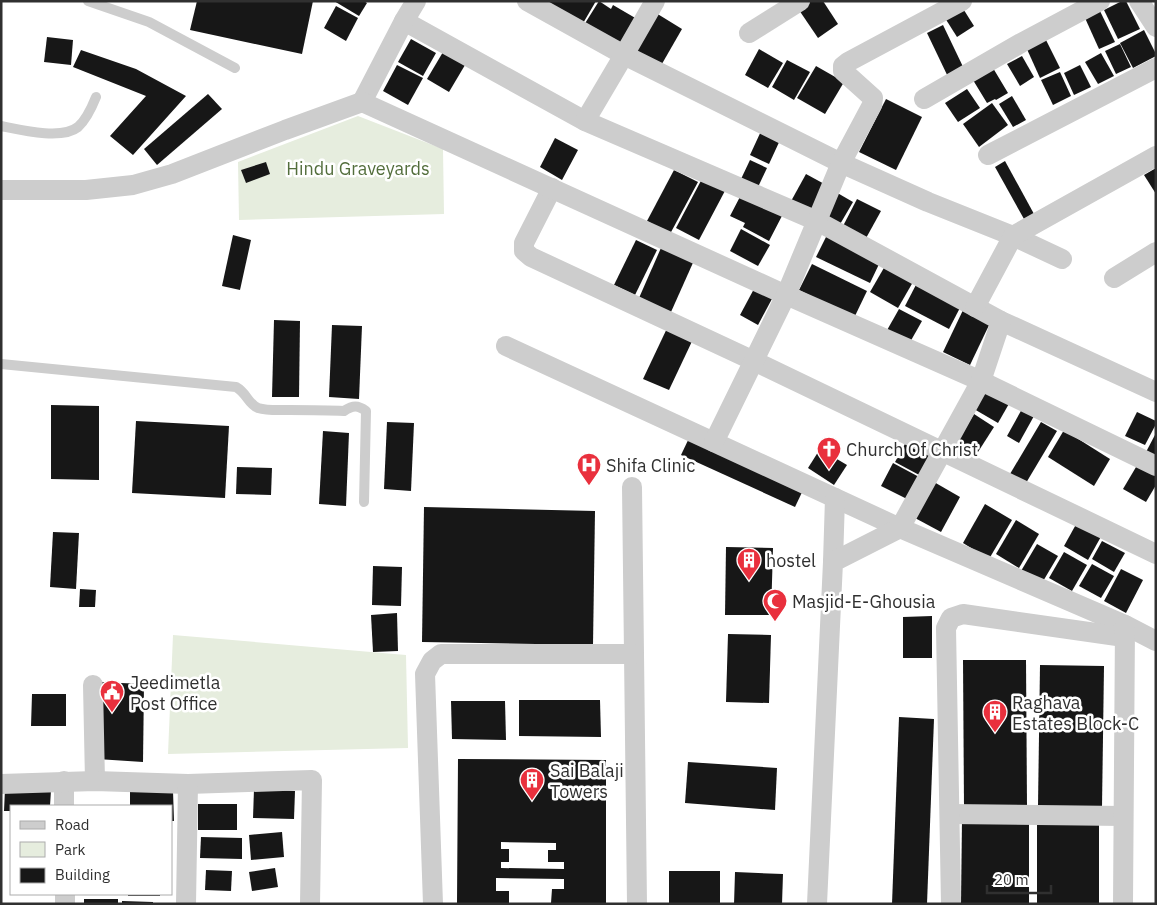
<svg xmlns="http://www.w3.org/2000/svg" width="1157" height="905" font-family="'IBM Plex Sans',sans-serif">
<style>
.green{fill:#e6edde}
.building{fill:#171717;fill-rule:evenodd}
.lines{fill:none;stroke-linecap:round;stroke-linejoin:round}
.lane{stroke:#cdcdcd;stroke-width:10}
.street{stroke:#cdcdcd;stroke-width:20}
.labels{text-anchor:middle;dominant-baseline:central;stroke-width:5;stroke-linejoin:round;paint-order:stroke}
.park-label{font-size:18px;fill:#536e3c;stroke:#fff}
.poi-label{font-size:18px;fill:#303030;stroke:#fff;text-anchor:start}
</style>
<rect width="100%" height="100%" fill="#fff"/>
<!-- green -->
<g class="green">
<path d="M 358,116 L 443,149 L 444,214 L 239,220 L 238,162 Z"/>
<path d="M 173,635 L 406,655 L 408,748 L 168,754 Z"/>
</g>
<!-- building -->
<g class="building">
<path d="M 197,1 L 313,1 L 302,54 L 190,30 Z"/>
<path d="M 334,1 L 364,1 L 367,3 L 359,16 Z"/>
<path d="M 548,1 L 596,1 L 582,25 L 547,4 Z"/>
<path d="M 599,1 L 611,9 L 613,5 L 637,19 L 621,47 L 584,25 Z"/>
<path d="M 811,1 L 823,1 L 838,24 L 818,38 L 799,10 Z"/>
<path d="M 1122,1 L 1126,1 L 1140,29 L 1118,39 L 1104,10 Z"/>
<path d="M 336,6 L 358,18 L 346,41 L 324,28 Z"/>
<path d="M 962,7 L 974,26 L 957,37 L 945,18 Z"/>
<path d="M 1100,11 L 1115,42 L 1099,49 L 1085,18 Z"/>
<path d="M 656,13 L 682,29 L 659,69 L 632,53 Z"/>
<path d="M 943,25 L 966,73 L 950,81 L 927,33 Z"/>
<path d="M 1144,30 L 1156,54 L 1156,56 L 1133,68 L 1120,43 Z"/>
<path d="M 47,37 L 73,40 L 71,65 L 44,62 Z"/>
<path d="M 1045,38 L 1060,68 L 1040,78 L 1026,47 Z"/>
<path d="M 411,39 L 436,53 L 423,76 L 398,62 Z"/>
<path d="M 1120,44 L 1131,67 L 1116,74 L 1105,51 Z"/>
<path d="M 759,49 L 783,63 L 768,88 L 745,75 Z"/>
<path d="M 81,50 L 136,69 L 186,96 L 133,155 L 110,136 L 146,96 L 73,67 Z"/>
<path d="M 443,52 L 465,65 L 449,92 L 427,79 Z"/>
<path d="M 1101,53 L 1114,76 L 1098,84 L 1085,62 Z"/>
<path d="M 1022,56 L 1034,77 L 1020,86 L 1007,64 Z"/>
<path d="M 787,60 L 810,72 L 794,100 L 772,87 Z"/>
<path d="M 397,65 L 423,78 L 408,105 L 383,91 Z"/>
<path d="M 1080,65 L 1091,87 L 1074,95 L 1064,73 Z"/>
<path d="M 816,66 L 844,82 L 825,114 L 797,98 Z"/>
<path d="M 993,68 L 1008,93 L 996,100 L 995,99 L 987,103 L 973,80 Z"/>
<path d="M 1060,72 L 1071,96 L 1053,105 L 1041,80 Z"/>
<path d="M 967,89 L 980,108 L 958,122 L 945,103 Z"/>
<path d="M 208,94 L 222,109 L 157,165 L 144,149 Z"/>
<path d="M 1012,96 L 1026,120 L 1013,127 L 999,104 Z"/>
<path d="M 886,99 L 922,117 L 896,170 L 859,152 Z"/>
<path d="M 992,103 L 1008,125 L 979,147 L 963,124 Z"/>
<path d="M 762,129 L 781,138 L 769,164 L 750,155 Z"/>
<path d="M 555,138 L 578,150 L 562,180 L 540,167 Z"/>
<path d="M 750,160 L 767,168 L 758,187 L 741,179 Z"/>
<path d="M 1005,161 L 1034,214 L 1024,219 L 995,167 Z"/>
<path d="M 266,162 L 270,174 L 246,183 L 241,170 Z"/>
<path d="M 1156,168 L 1156,194 L 1144,175 Z"/>
<path d="M 674,170 L 698,182 L 670,234 L 647,221 Z"/>
<path d="M 806,174 L 828,186 L 813,215 L 790,203 Z"/>
<path d="M 704,175 L 727,187 L 699,240 L 676,228 Z"/>
<path d="M 743,191 L 784,212 L 769,241 L 743,227 L 745,223 L 730,216 Z"/>
<path d="M 834,191 L 853,202 L 839,226 L 820,216 Z"/>
<path d="M 857,199 L 881,211 L 865,240 L 842,228 Z"/>
<path d="M 741,229 L 770,245 L 758,266 L 730,251 Z"/>
<path d="M 828,233 L 881,260 L 870,283 L 816,257 Z"/>
<path d="M 233,235 L 251,240 L 240,290 L 222,286 Z"/>
<path d="M 636,240 L 657,250 L 635,295 L 614,285 Z"/>
<path d="M 664,241 L 696,256 L 671,312 L 639,298 Z"/>
<path d="M 812,264 L 867,291 L 854,318 L 799,290 Z"/>
<path d="M 885,266 L 913,282 L 898,308 L 870,292 Z"/>
<path d="M 919,279 L 963,302 L 949,329 L 905,306 Z"/>
<path d="M 755,287 L 773,297 L 758,325 L 740,315 Z"/>
<path d="M 964,308 L 991,321 L 970,365 L 943,352 Z"/>
<path d="M 899,309 L 922,321 L 909,344 L 886,332 Z"/>
<path d="M 274,320 L 300,321 L 299,397 L 272,397 Z"/>
<path d="M 670,322 L 695,335 L 669,390 L 643,379 Z"/>
<path d="M 332,325 L 362,326 L 359,399 L 329,397 Z"/>
<path d="M 986,388 L 1010,402 L 998,423 L 974,409 Z"/>
<path d="M 51,405 L 99,406 L 99,480 L 51,479 Z"/>
<path d="M 1022,409 L 1034,416 L 1019,443 L 1007,436 Z"/>
<path d="M 1137,412 L 1156,421 L 1156,424 L 1145,445 L 1125,436 Z"/>
<path d="M 974,414 L 994,427 L 978,452 L 958,440 Z"/>
<path d="M 136,421 L 229,426 L 225,498 L 132,493 Z"/>
<path d="M 387,422 L 414,423 L 411,491 L 384,489 Z"/>
<path d="M 1041,422 L 1057,431 L 1026,483 L 1010,474 Z"/>
<path d="M 1064,430 L 1110,459 L 1094,486 L 1048,457 Z"/>
<path d="M 323,431 L 349,433 L 346,506 L 319,504 Z"/>
<path d="M 1156,433 L 1156,457 L 1146,452 Z"/>
<path d="M 691,434 L 805,486 L 795,507 L 681,455 Z"/>
<path d="M 906,442 L 931,456 L 921,476 L 895,462 Z"/>
<path d="M 820,449 L 847,465 L 834,485 L 808,468 Z"/>
<path d="M 1139,462 L 1156,473 L 1156,485 L 1146,502 L 1123,489 Z"/>
<path d="M 893,463 L 921,478 L 909,500 L 881,486 Z"/>
<path d="M 237,467 L 272,468 L 271,495 L 236,494 Z"/>
<path d="M 934,482 L 960,497 L 941,532 L 915,518 Z"/>
<path d="M 985,504 L 1012,520 L 989,559 L 963,543 Z"/>
<path d="M 424,507 L 595,511 L 593,645 L 422,642 Z"/>
<path d="M 1079,519 L 1103,533 L 1088,560 L 1064,546 Z"/>
<path d="M 1016,520 L 1039,534 L 1019,568 L 996,554 Z"/>
<path d="M 53,532 L 79,533 L 76,589 L 50,587 Z"/>
<path d="M 1102,541 L 1125,553 L 1114,572 L 1092,559 Z"/>
<path d="M 1037,544 L 1058,556 L 1042,583 L 1021,571 Z"/>
<path d="M 726,547 L 773,548 L 771,615 L 725,615 Z"/>
<path d="M 1064,552 L 1087,565 L 1072,591 L 1049,578 Z"/>
<path d="M 1092,564 L 1114,576 L 1101,598 L 1079,586 Z"/>
<path d="M 373,566 L 402,567 L 401,606 L 372,605 Z"/>
<path d="M 1121,569 L 1143,580 L 1126,613 L 1104,601 Z"/>
<path d="M 80,589 L 96,590 L 95,607 L 79,607 Z"/>
<path d="M 397,613 L 398,651 L 373,652 L 371,615 Z"/>
<path d="M 932,616 L 932,658 L 903,658 L 903,617 Z"/>
<path d="M 728,634 L 771,635 L 769,703 L 726,702 Z"/>
<path d="M 963,660 L 1026,660 L 1027,806 L 964,806 Z"/>
<path d="M 1040,665 L 1104,666 L 1102,807 L 1038,806 Z"/>
<path d="M 98,682 L 144,684 L 143,762 L 97,759 Z"/>
<path d="M 32,694 L 66,694 L 66,726 L 31,726 Z"/>
<path d="M 519,700 L 600,700 L 601,737 L 519,736 Z"/>
<path d="M 451,701 L 505,701 L 506,740 L 452,739 Z"/>
<path d="M 899,717 L 934,719 L 927,904 L 892,904 Z"/>
<path d="M 458,759 L 606,760 L 606,904 L 551,903 L 552,889 L 564,889 L 564,879 L 496,878 L 496,891 L 509,891 L 509,903 L 457,904 ZM 501,842 L 556,843 L 556,850 L 548,850 L 548,862 L 564,862 L 564,869 L 501,868 L 501,862 L 509,862 L 509,849 L 501,849 Z"/>
<path d="M 688,762 L 777,768 L 775,810 L 685,803 Z"/>
<path d="M 5,789 L 51,790 L 50,806 L 11,806 L 11,811 L 4,811 Z"/>
<path d="M 254,789 L 295,791 L 294,819 L 253,818 Z"/>
<path d="M 173,791 L 174,821 L 171,821 L 171,806 L 130,806 L 130,792 Z"/>
<rect x="198" y="804" width="39" height="26"/>
<path d="M 962,819 L 1029,819 L 1029,904 L 961,904 Z"/>
<path d="M 1037,821 L 1099,822 L 1099,904 L 1037,904 Z"/>
<path d="M 282,832 L 284,857 L 251,860 L 249,835 Z"/>
<path d="M 201,837 L 242,838 L 242,859 L 200,858 Z"/>
<path d="M 275,868 L 278,887 L 252,891 L 249,872 Z"/>
<path d="M 206,870 L 232,871 L 231,891 L 205,890 Z"/>
<rect x="669" y="871" width="51" height="33"/>
<path d="M 735,872 L 783,874 L 782,904 L 734,904 Z"/>
<rect x="128" y="894" width="32" height="2"/>
<rect x="84" y="899" width="34" height="5"/>
<path d="M 122,901 L 153,902 L 153,904 L 122,904 Z"/>
</g>
<g class="lines">
<!-- lane -->
<g class="lane">
<path d="M 88,1 L 149,22 L 235,68"/>
<path d="M 1,126 C 21,130 62,140 78,127 C 87,119 92,107 96,97"/>
<path d="M 1,364 L 236,387 C 247,393 248,404 258,408 C 268,411 279,410 289,410 C 308,410 326,410 344,411 C 353,405 358,405 366,411 L 364,502"/>
</g>
<!-- street -->
<g class="street">
<path d="M 527,1 L 624,55 L 841,163 L 928,202 L 1013,236 L 1062,259"/>
<path d="M 1139,1 L 1156,27"/>
<path d="M 404,21 L 585,121 L 817,221 L 1001,321 L 1156,392"/>
<path d="M 749,33 L 800,1"/>
<path d="M 924,99 L 1021,43 L 1100,1"/>
<path d="M 362,102 L 404,21 L 416,1"/>
<path d="M 585,121 L 624,55 L 655,1"/>
<path d="M 988,155 L 1156,68"/>
<path d="M 552,188 L 524,243 L 524,251 L 531,257 L 754,361 L 1156,554"/>
<path d="M 1,190 L 86,190 L 133,185 L 172,174 L 285,130 L 362,102 L 786,295 L 981,381 L 1156,466"/>
<path d="M 1114,278 L 1156,252"/>
<path d="M 975,307 L 1013,236 L 1156,156"/>
<path d="M 506,346 L 900,528 L 1125,625 L 1156,641"/>
<path d="M 714,442 L 786,295 L 841,163 L 872,105 L 873,98 L 843,71 L 843,66 L 848,62 L 962,1"/>
<path d="M 632,487 L 637,904"/>
<path d="M 833,562 L 835,498"/>
<path d="M 93,685 L 95,781"/>
<path d="M 64,781 L 64,806"/>
<path d="M 1,784 L 95,781 L 188,784 L 312,780 L 310,904"/>
<path d="M 950,814 L 1123,816"/>
<path d="M 65,894 L 65,904"/>
<path d="M 186,904 L 188,784"/>
<path d="M 433,904 L 425,674 L 432,661 L 441,654 L 634,654"/>
<path d="M 817,904 L 833,562 L 900,528 L 981,381 L 1001,321"/>
<path d="M 951,904 L 946,628 L 951,618 L 963,614 L 1124,637"/>
<path d="M 1123,904 L 1125,625"/>
</g>
</g>
<!-- icons -->
<defs>
<symbol id="church-pin" viewBox="-11 -11 22 30"><path d="M0 17L-7.5 6A9.5 9.5 0 1 1 7.5 6Z" fill="#e9303d" stroke="#fff"/><path d="M-1.2-6h2.4v3.5h3.3v2.4h-3.3V6h-2.4V-.1h-3.3v-2.4h3.3Z" fill="#fff"/></symbol>
<symbol id="hospital-pin" viewBox="-11 -11 22 30"><path d="M0 17L-7.5 6A9.5 9.5 0 1 1 7.5 6Z" fill="#e9303d" stroke="#fff"/><path d="M-5-5h3v3.5h4V-5h3V5h-3V1.5h-4V5h-3Z" fill="#fff"/></symbol>
<symbol id="building-pin" viewBox="-11 -11 22 30"><path d="M0 17L-7.5 6A9.5 9.5 0 1 1 7.5 6Z" fill="#e9303d" stroke="#fff"/><path d="M-4-6H4V6H1V3H-1V6H-4ZM-2.5-4.3h1.7v1.8h-1.7ZM.8-4.3h1.7v1.8H.8ZM-2.5-1h1.7V.8h-1.7ZM.8-1h1.7V.8H.8Z" fill="#fff"/></symbol>
<symbol id="mosque-pin" viewBox="-11 -11 22 30"><path d="M0 17L-7.5 6A9.5 9.5 0 1 1 7.5 6Z" fill="#e9303d" stroke="#fff"/><path d="M3.5-4.9A6 6 0 1 0 3.5 4.9A5 5 0 1 1 3.5-4.9Z" fill="#fff"/></symbol>
<symbol id="civic-pin" viewBox="-11 -11 22 30"><path d="M0 17L-7.5 6A9.5 9.5 0 1 1 7.5 6Z" fill="#e9303d" stroke="#fff"/><path d="M-.6-6.5H3V-4.5H.6V-3L4-1V1h2V6H-6V1h2V-1L-.6-3ZM-1.2 2.5V6h2.4V2.5Z" fill="#fff"/></symbol>
</defs>
<g fill-rule="evenodd">
<use href="#church-pin" x="815" y="435" width="28" height="38"/>
<use href="#hospital-pin" x="575" y="451" width="28" height="38"/>
<use href="#building-pin" x="735" y="546" width="28" height="38"/>
<use href="#mosque-pin" x="761" y="587" width="28" height="38"/>
<use href="#civic-pin" x="98" y="678" width="28" height="38"/>
<use href="#building-pin" x="981" y="698" width="28" height="38"/>
<use href="#building-pin" x="518" y="766" width="28" height="38"/>
</g>
<g class="labels">
<!-- park labels -->
<g class="park-label">
<text x="358" y="168">Hindu Graveyards</text>
</g>
<!-- poi labels -->
<g class="poi-label">
<text x="846" y="449">Church Of Christ</text>
<text x="606" y="465">Shifa Clinic</text>
<text x="766" y="560">hostel</text>
<text x="792" y="601">Masjid-E-Ghousia</text>
<text x="130" y="682">Jeedimetla<tspan x="130" dy="21">Post Office</tspan></text>
<text x="1012" y="702">Raghava<tspan x="1012" dy="21">Estates Block-C</tspan></text>
<text x="550" y="770">Sai Balaji<tspan x="550" dy="21">Towers</tspan></text>
</g>
</g>
<!-- border -->
<rect width="1157" height="905" fill="none" stroke="#303030" stroke-width="5"/>
<!-- legend -->
<rect x="10" y="805" width="162" height="90" fill="#ffffff" stroke="#acacac"/>
<rect x="20" y="821" width="25" height="8" fill="#cdcdcd" stroke="#acacac"/>
<text x="55" y="830" font-size="15" fill="#303030">Road</text>
<rect x="20" y="842" width="25" height="15" fill="#e6edde" stroke="#acacac"/>
<text x="55" y="855" font-size="15" fill="#303030">Park</text>
<rect x="20" y="868" width="25" height="15" fill="#171717" stroke="#acacac"/>
<text x="55" y="880" font-size="15" fill="#303030">Building</text>
<!-- scale -->
<path d="M987 885v8h64v-8" fill="none" stroke="#303030" stroke-width="2.5"/>
<text x="994" y="885" font-size="15" fill="#303030" stroke="#ffffff" stroke-width="4" paint-order="stroke">20 m</text>
</svg>
